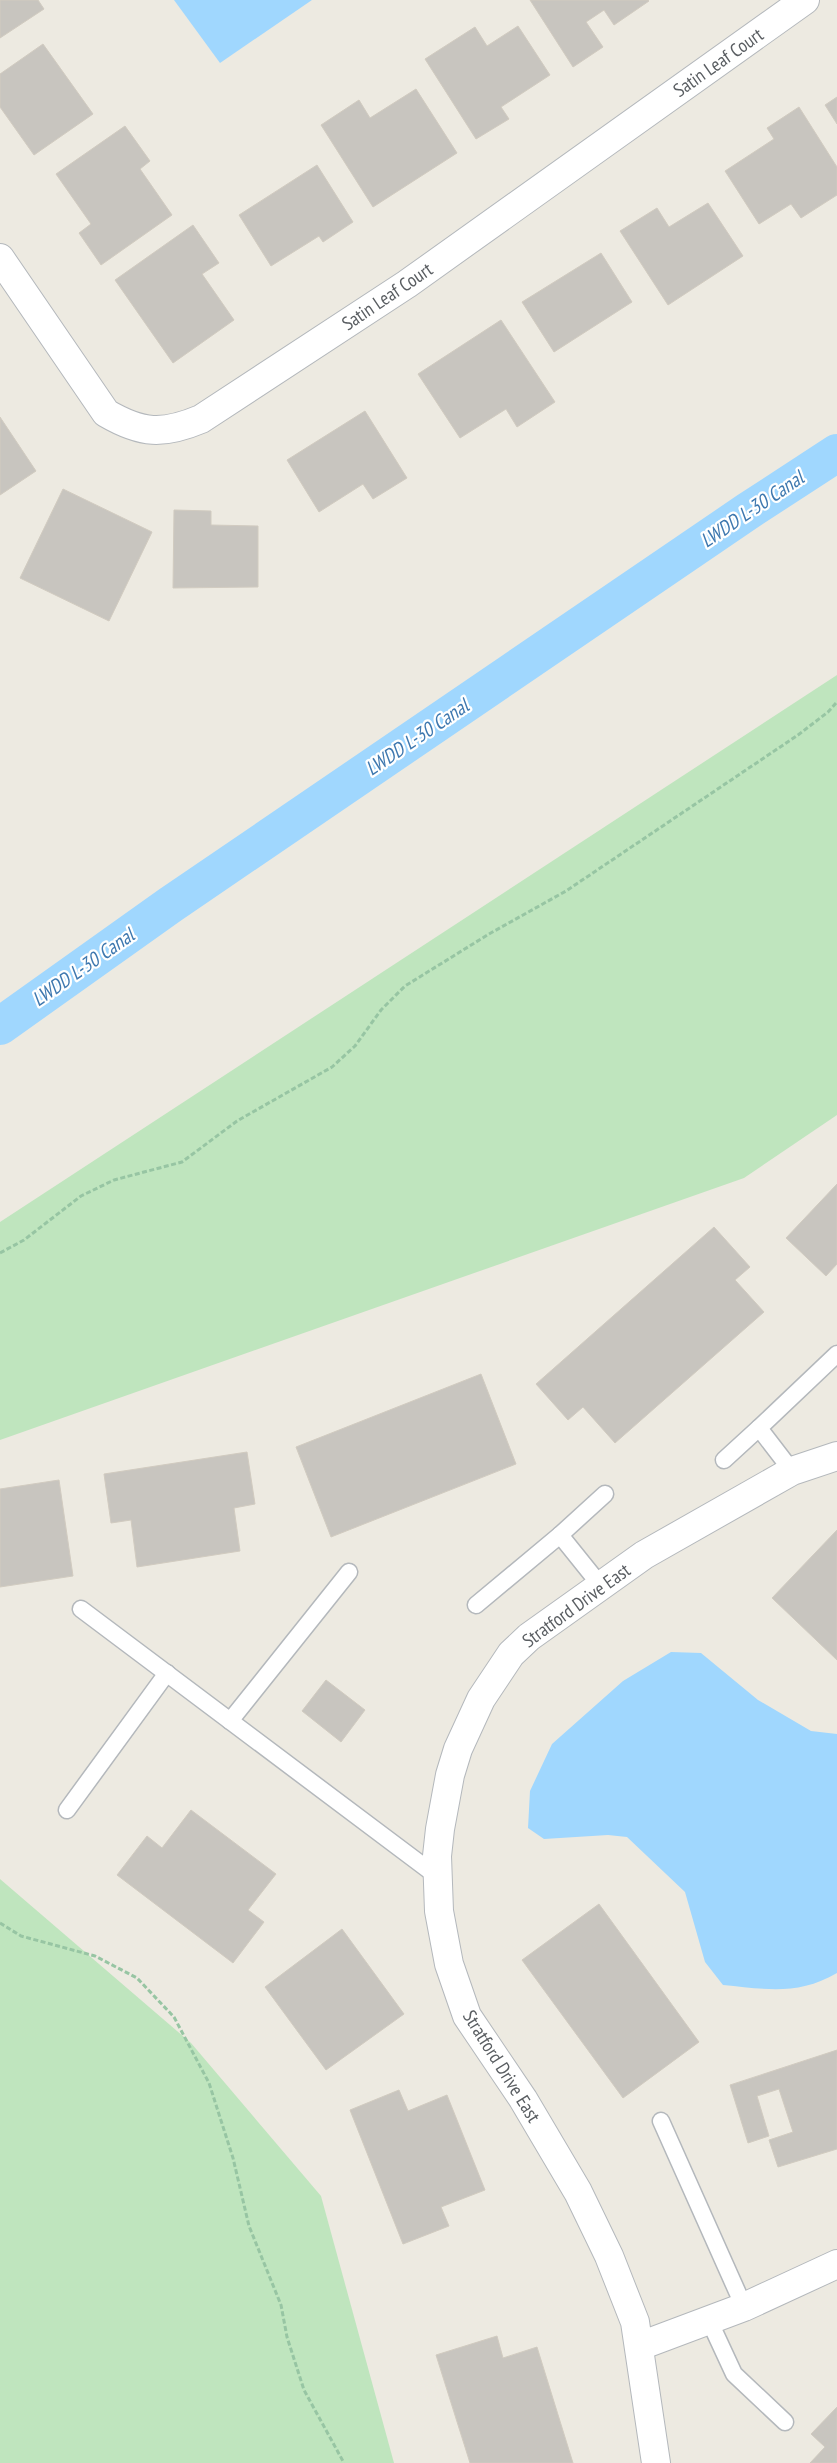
<svg xmlns="http://www.w3.org/2000/svg" width="837" height="2463" font-family="'PT Sans Narrow',sans-serif">
<style>
.green{fill:#bfe5be}
.water{fill:#a0d7fe}
.lines{fill:none;stroke-linecap:round;stroke-linejoin:round}
.canal{stroke:#a0d7fe;stroke-width:38}
.building{fill:#c8c5bf;stroke:#d1cbc0}
.service-casing{stroke:#b4b8bc;stroke-width:19}
.minor-casing{stroke:#b4b8bc;stroke-width:30}
.path{stroke:#97c5a3;stroke-width:3;stroke-dasharray:5 2.5;stroke-linecap:butt}
.service{stroke:#fff;stroke-width:16}
.minor{stroke:#fff;stroke-width:28}
.labels{text-anchor:middle;dominant-baseline:central;stroke-width:4.5;stroke-linejoin:round;paint-order:stroke}
.street-label{font-size:19px;fill:#5a5e62;stroke:#fff}
.water-label{font-size:20px;font-style:italic;fill:#3e78af;stroke:#fff}
</style>
<rect width="100%" height="100%" fill="#edeae1"/>
<!-- green -->
<g class="green">
<path d="M 837,675 L 837,1115 L 744,1178 L 0,1440 L 0,1222 Z"/>
<path d="M 0,1879 L 191,2043 L 321,2196 L 394,2463 L 0,2463 Z"/>
</g>
<!-- water -->
<g class="water">
<path d="M 174,0 L 312,0 L 220,63 Z"/>
<path d="M 671,1652 L 701,1653 L 758,1700 L 811,1731 L 837,1734 L 837,1973 C 798,1996 765,1989 723,1985 L 705,1962 L 685,1892 L 627,1837 L 608,1835 L 544,1839 L 528,1828 L 530,1791 L 552,1744 L 623,1681 Z"/>
</g>
<g class="lines">
<!-- canal -->
<path class="canal" d="M 0,1026 L 170,905 L 748,511 L 837,453"/>
</g>
<!-- building -->
<g class="building">
<path d="M 0,0 L 38,0 L 44,9 L 0,38 Z"/>
<path d="M 530,0 L 648,0 L 649,1 L 614,25 L 604,10 L 586,22 L 603,47 L 573,67 Z"/>
<path d="M 518,26 L 550,75 L 501,107 L 509,119 L 476,139 L 425,59 L 475,27 L 487,46 Z"/>
<path d="M 43,44 L 93,114 L 34,155 L 0,107 L 0,74 Z"/>
<path d="M 416,89 L 457,153 L 373,207 L 321,125 L 359,100 L 370,118 Z"/>
<path d="M 837,97 L 837,124 L 825,105 Z"/>
<path d="M 799,107 L 837,167 L 837,195 L 801,218 L 791,204 L 759,224 L 725,171 L 774,139 L 767,128 Z"/>
<path d="M 125,126 L 150,161 L 140,169 L 172,215 L 101,265 L 79,233 L 91,224 L 56,174 Z"/>
<path d="M 317,165 L 353,222 L 323,242 L 319,236 L 271,266 L 239,215 Z"/>
<path d="M 708,203 L 743,256 L 668,305 L 620,231 L 657,208 L 669,227 Z"/>
<path d="M 193,225 L 219,263 L 202,274 L 234,320 L 173,363 L 115,280 Z"/>
<path d="M 601,253 L 632,302 L 554,352 L 522,302 Z"/>
<path d="M 501,320 L 555,402 L 517,427 L 506,409 L 460,438 L 418,374 Z"/>
<path d="M 365,411 L 407,478 L 373,499 L 363,484 L 319,512 L 287,460 Z"/>
<path d="M 0,417 L 36,471 L 0,495 Z"/>
<path d="M 63,489 L 152,532 L 109,621 L 20,578 Z"/>
<path d="M 174,510 L 211,511 L 211,525 L 258,526 L 258,587 L 173,588 Z"/>
<path d="M 837,1184 L 837,1264 L 826,1276 L 786,1238 Z"/>
<path d="M 714,1227 L 750,1267 L 735,1280 L 764,1312 L 615,1443 L 583,1407 L 568,1420 L 536,1384 Z"/>
<path d="M 481,1374 L 516,1464 L 331,1537 L 296,1447 Z"/>
<path d="M 247,1452 L 255,1504 L 234,1508 L 240,1551 L 137,1567 L 131,1520 L 111,1523 L 104,1474 Z"/>
<path d="M 59,1480 L 73,1576 L 0,1587 L 0,1489 Z"/>
<path d="M 837,1530 L 837,1660 L 772,1598 Z"/>
<path d="M 326,1680 L 365,1710 L 341,1742 L 302,1711 Z"/>
<path d="M 191,1810 L 276,1874 L 248,1910 L 264,1922 L 233,1963 L 117,1875 L 147,1836 L 162,1848 Z"/>
<path d="M 599,1904 L 699,2042 L 623,2098 L 522,1960 Z"/>
<path d="M 342,1929 L 404,2014 L 326,2070 L 265,1987 Z"/>
<path d="M 837,2050 L 837,2149 L 778,2167 L 769,2140 L 793,2132 L 779,2089 L 757,2096 L 769,2136 L 748,2143 L 730,2085 Z"/>
<path d="M 399,2090 L 408,2111 L 447,2095 L 485,2190 L 441,2207 L 449,2226 L 403,2244 L 350,2110 Z"/>
<path d="M 497,2336 L 503,2358 L 537,2347 L 573,2463 L 470,2463 L 436,2355 Z"/>
<path d="M 837,2407 L 837,2463 L 810,2463 L 825,2447 L 811,2434 Z"/>
</g>
<g class="lines">
<defs>
<g id="service">
<path d="M 724,1460 L 759,1428"/>
<path d="M 792,1471 L 759,1428 L 837,1354"/>
<path d="M 560,1535 L 605,1494"/>
<path d="M 476,1605 L 560,1535 L 601,1586"/>
<path d="M 81,1609 L 438,1877"/>
<path d="M 230,1721 L 349,1572"/>
<path d="M 67,1810 L 167,1673"/>
<path d="M 661,2121 L 744,2307"/>
<path d="M 709,2320 L 734,2374 L 785,2422"/>
</g>
<g id="minor">
<path d="M 0,258 L 106,413 C 142,434 163,435 201,419 L 407,284 L 805,0"/>
<path d="M 640,2346 L 744,2307 L 837,2264"/>
<path d="M 656,2463 L 635,2322 L 609,2256 L 578,2192 L 523,2099 L 467,2016 L 449,1964 L 439,1911 L 437,1856 L 440,1829 L 450,1775 L 458,1749 L 481,1699 L 511,1654 L 529,1637 L 644,1555 L 792,1471 L 837,1456"/>
</g>
</defs>
<!-- service casing -->
<use href="#service" class="service-casing"/>
<!-- minor casing -->
<use href="#minor" class="minor-casing"/>
<!-- path -->
<g class="path">
<path d="M 0,1253 L 24,1240 L 81,1196 L 114,1180 L 182,1162 L 237,1121 L 332,1067 L 355,1046 L 381,1010 L 405,986 L 489,934 L 566,891 L 798,735 L 828,712 L 837,702"/>
<path d="M 0,1923 L 21,1936 L 95,1956 L 137,1978 L 174,2017 L 209,2083 L 233,2158 L 249,2226 L 281,2305 L 287,2337 L 304,2390 L 344,2463"/>
</g>
<!-- service -->
<use href="#service" class="service"/>
<!-- minor -->
<use href="#minor" class="minor"/>
</g>
<g class="labels">
<!-- street labels -->
<g class="street-label">
<text transform="translate(718 62) rotate(-35)">Satin Leaf Court</text>
<text transform="translate(387 296) rotate(-34)">Satin Leaf Court</text>
<text transform="translate(576 1605) rotate(-36)">Stratford Drive East</text>
<text transform="translate(502 2066) rotate(58)">Stratford Drive East</text>
</g>
<!-- water labels -->
<g class="water-label">
<text transform="translate(752 509) rotate(-34)">LWDD L-30 Canal</text>
<text transform="translate(417 737) rotate(-34)">LWDD L-30 Canal</text>
<text transform="translate(83 967) rotate(-35)">LWDD L-30 Canal</text>
</g>
</g>
</svg>
